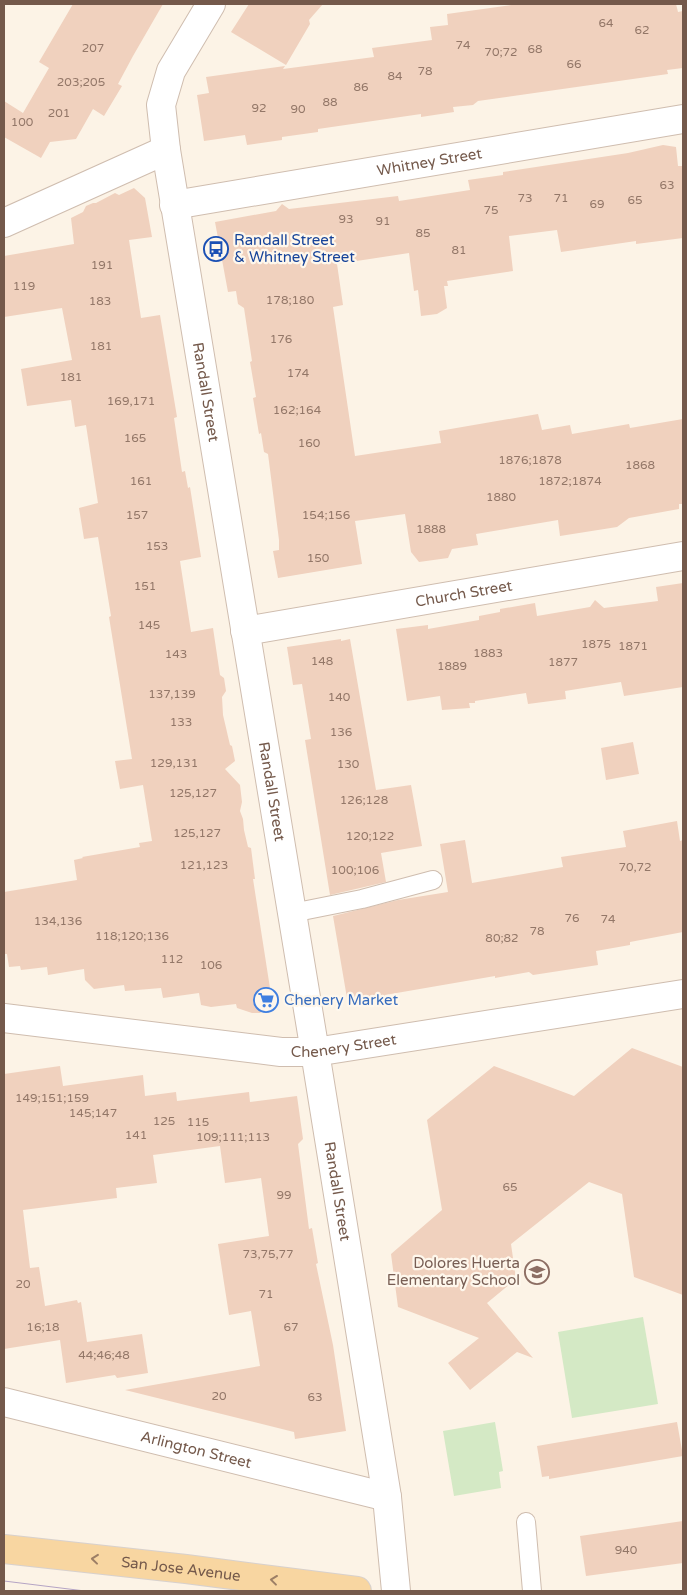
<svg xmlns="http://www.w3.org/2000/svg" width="687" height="1595" font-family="'Varela Round',sans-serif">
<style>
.green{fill:#d4e9c5}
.building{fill:#f0d1be}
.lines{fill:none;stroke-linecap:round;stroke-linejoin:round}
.service-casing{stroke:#cfbdaf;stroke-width:20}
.minor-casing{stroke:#cfbdaf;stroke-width:30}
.primary-casing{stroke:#d8d1cd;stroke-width:30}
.service{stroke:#fff;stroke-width:18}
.minor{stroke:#fff;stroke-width:28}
.primary{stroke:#f8d6a1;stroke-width:28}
.tram{stroke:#b5a4c5;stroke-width:1}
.oneway{stroke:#9c7e65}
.labels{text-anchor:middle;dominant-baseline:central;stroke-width:4.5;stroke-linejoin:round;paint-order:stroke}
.number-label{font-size:12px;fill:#937768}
.street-label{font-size:15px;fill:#74594b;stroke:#fef7ec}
.transit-label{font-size:15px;fill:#164399;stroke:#fef7ec;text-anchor:start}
.shop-label{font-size:15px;fill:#366cbe;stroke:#fef7ec;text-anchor:start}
.education-label{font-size:15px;fill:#785e54;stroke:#fef7ec;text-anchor:end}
</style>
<rect width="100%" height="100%" fill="#fcf3e6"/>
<!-- green -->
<g class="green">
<path d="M 643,1317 L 658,1404 L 572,1418 L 558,1332 Z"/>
<path d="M 495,1422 L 503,1471 L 499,1472 L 501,1488 L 454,1496 L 443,1431 Z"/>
</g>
<!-- building -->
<g class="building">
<path d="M 73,4 L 163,4 L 133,56 L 118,84 L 122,86 L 104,116 L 93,109 L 76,139 L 50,142 L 41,158 L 4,137 L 4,101 L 23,113 L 49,68 L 39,62 Z"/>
<path d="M 249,4 L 323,4 L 309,20 L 310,24 L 286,65 L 231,32 Z"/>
<path d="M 518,4 L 676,4 L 678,12 L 683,11 L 683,68 L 667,70 L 668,74 L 478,101 L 473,105 L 453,107 L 454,112 L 421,117 L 421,114 L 318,129 L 318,132 L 282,137 L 282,140 L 247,145 L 245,135 L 204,141 L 197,95 L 209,93 L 206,77 L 285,66 L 283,69 L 374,57 L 372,48 L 432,40 L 430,27 L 448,25 L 447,14 Z"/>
<path d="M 663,145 L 676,147 L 678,166 L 683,166 L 683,238 L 636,244 L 636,241 L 561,252 L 557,230 L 509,236 L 513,271 L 447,281 L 448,286 L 444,286 L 447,308 L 437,314 L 421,316 L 418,290 L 414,291 L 409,253 L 337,264 L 343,305 L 333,307 L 355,456 L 441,443 L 439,431 L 538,414 L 542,430 L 570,425 L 572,434 L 629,424 L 630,428 L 683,419 L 683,504 L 679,504 L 679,509 L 629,518 L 617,527 L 560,536 L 558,520 L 476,534 L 478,545 L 452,549 L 448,558 L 419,562 L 411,552 L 405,514 L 355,521 L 362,564 L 278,578 L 273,551 L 279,550 L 279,540 L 268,454 L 264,452 L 261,433 L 259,434 L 253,398 L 256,397 L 250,362 L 252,361 L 244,308 L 238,304 L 236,291 L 228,292 L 215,222 L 276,211 L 282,204 L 289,209 L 398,196 L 399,201 L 470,190 L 468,180 L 503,175 L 503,172 L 628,153 Z"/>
<path d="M 134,188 L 145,198 L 152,237 L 129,240 L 141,318 L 160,315 L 177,417 L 174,418 L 182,472 L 185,471 L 188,488 L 190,487 L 201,557 L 180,561 L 191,632 L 213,628 L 220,675 L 224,678 L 226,691 L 222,697 L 223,715 L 230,745 L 232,746 L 235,761 L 225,769 L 240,785 L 242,802 L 240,811 L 243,819 L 244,830 L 248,847 L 251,848 L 255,879 L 253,879 L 272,1001 L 264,1010 L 260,1013 L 252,1013 L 237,1008 L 236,1004 L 211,1007 L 201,1005 L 199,993 L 163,998 L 161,988 L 125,991 L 124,985 L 94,989 L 85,980 L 84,969 L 48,975 L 47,967 L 21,970 L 20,966 L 9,967 L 7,954 L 4,954 L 4,892 L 77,880 L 74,860 L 83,858 L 82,857 L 140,847 L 139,843 L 152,841 L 143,785 L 120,789 L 115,761 L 132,759 L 109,617 L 111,616 L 98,537 L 84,539 L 79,508 L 98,503 L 86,425 L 75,427 L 71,400 L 27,406 L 21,369 L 72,360 L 62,308 L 4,317 L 4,256 L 74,244 L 71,218 L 83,212 L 86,206 L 93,203 L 96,203 L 115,193 L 119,195 Z"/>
<path d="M 683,583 L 683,687 L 624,696 L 621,682 L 565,691 L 566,699 L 528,704 L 526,693 L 475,701 L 475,703 L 469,703 L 470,708 L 442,710 L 440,696 L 407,701 L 396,629 L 428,625 L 428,629 L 479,620 L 479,616 L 500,612 L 500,609 L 535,603 L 537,616 L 590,607 L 595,600 L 604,608 L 658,601 L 656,587 Z"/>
<path d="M 341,639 L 341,641 L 350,639 L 376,790 L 411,785 L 422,846 L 381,853 L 386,882 L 330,895 L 305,740 L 311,739 L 302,684 L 293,685 L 287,647 Z"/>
<path d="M 633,742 L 639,774 L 606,780 L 601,748 Z"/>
<path d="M 677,821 L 680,841 L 683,840 L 683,932 L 630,942 L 630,945 L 596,951 L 598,965 L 533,975 L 529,972 L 495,978 L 495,976 L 385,995 L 385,997 L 348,1004 L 333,916 L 398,900 L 448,892 L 440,844 L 465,840 L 472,883 L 563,867 L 561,857 L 626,847 L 623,831 Z"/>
<path d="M 632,1048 L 683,1067 L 683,1295 L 634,1277 L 622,1194 L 589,1182 L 511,1244 L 516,1279 L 487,1303 L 533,1358 L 517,1352 L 470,1390 L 448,1363 L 479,1338 L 398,1307 L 391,1254 L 442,1210 L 427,1120 L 494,1066 L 574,1096 Z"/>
<path d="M 60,1066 L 63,1086 L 143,1075 L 145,1096 L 176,1092 L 177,1101 L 249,1092 L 250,1102 L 297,1096 L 303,1139 L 298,1144 L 309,1229 L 312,1228 L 318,1263 L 316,1264 L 333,1345 L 346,1431 L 295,1439 L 294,1432 L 125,1390 L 260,1366 L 251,1311 L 229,1315 L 218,1244 L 269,1236 L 261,1178 L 225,1183 L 220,1146 L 153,1155 L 157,1183 L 116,1188 L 117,1198 L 23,1210 L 30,1268 L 39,1267 L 45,1306 L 77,1300 L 78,1303 L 81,1302 L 87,1342 L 142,1334 L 148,1373 L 117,1378 L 115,1375 L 66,1383 L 60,1340 L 4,1349 L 4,1074 Z"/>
<path d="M 677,1422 L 683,1456 L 549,1479 L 549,1476 L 542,1477 L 537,1446 Z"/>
<path d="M 683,1521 L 683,1563 L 586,1576 L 580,1536 Z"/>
</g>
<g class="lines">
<defs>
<g id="service">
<path d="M 292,913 L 362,899 L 433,880"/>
<path d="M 526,1522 L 532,1591"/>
</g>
<g id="minor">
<path id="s1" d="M 211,4 L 171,71 L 161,105 L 166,150 L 315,1052 L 387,1497 L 396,1591"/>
<path id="s2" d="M 174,205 L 683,119"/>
<path d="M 4,223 L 166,150"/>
<path id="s3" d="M 245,631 L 683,556"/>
<path id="s4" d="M 4,1018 L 281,1052 L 315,1052 L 683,994"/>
<path id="s5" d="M 4,1402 L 387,1497"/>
</g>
<g id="primary">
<path id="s6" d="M 4,1549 L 186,1569 L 357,1591"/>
</g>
</defs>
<!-- service casing -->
<use href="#service" class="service-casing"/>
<!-- minor casing -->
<use href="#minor" class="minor-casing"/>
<!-- primary casing -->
<use href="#primary" class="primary-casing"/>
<!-- service -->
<use href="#service" class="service"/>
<!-- minor -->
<use href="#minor" class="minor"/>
<!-- primary -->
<use href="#primary" class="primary"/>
<!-- tram -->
<path class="tram" d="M 4,1581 L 85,1591"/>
</g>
<!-- one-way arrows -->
<defs><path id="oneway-chevron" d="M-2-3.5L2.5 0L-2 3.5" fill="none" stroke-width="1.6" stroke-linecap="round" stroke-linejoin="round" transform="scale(1.25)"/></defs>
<g class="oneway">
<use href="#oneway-chevron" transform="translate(95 1559) rotate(-174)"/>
<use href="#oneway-chevron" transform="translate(274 1580) rotate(-173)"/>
</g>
<!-- icons -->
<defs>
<symbol id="bus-ring" viewBox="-11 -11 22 22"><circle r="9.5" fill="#fef7ec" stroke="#1a4fb4" stroke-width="1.5"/><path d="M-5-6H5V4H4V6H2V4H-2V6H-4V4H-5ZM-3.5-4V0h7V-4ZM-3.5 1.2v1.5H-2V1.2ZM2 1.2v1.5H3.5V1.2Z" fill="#1a4fb4"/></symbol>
<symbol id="supermarket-ring" viewBox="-11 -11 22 22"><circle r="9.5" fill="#fef7ec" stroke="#3f7fe0" stroke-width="1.5"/><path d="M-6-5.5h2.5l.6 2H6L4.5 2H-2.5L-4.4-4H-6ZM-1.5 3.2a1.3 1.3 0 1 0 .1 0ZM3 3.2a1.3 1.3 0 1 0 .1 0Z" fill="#3f7fe0"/></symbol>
<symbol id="school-ring" viewBox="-11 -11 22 22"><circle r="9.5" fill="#fef7ec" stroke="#8d6e63" stroke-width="1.5"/><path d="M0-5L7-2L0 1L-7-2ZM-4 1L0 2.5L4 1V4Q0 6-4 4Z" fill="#8d6e63"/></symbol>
</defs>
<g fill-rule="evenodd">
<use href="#bus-ring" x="202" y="235" width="28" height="28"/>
<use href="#supermarket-ring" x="252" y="986" width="28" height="28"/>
<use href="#school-ring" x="523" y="1258" width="28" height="28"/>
</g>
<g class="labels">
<!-- number labels -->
<g class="number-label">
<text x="606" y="23">64</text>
<text x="642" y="30">62</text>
<text x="463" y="45">74</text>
<text x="93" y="48">207</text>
<text x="535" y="49">68</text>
<text x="501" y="52">70;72</text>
<text x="574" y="64">66</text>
<text x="425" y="71">78</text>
<text x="395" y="76">84</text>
<text x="81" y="82">203;205</text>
<text x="361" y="87">86</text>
<text x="330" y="102">88</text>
<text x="259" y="108">92</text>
<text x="298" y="109">90</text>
<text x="59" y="113">201</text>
<text x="22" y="122">100</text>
<text x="667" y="185">63</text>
<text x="525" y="198">73</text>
<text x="561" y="198">71</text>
<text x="635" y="200">65</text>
<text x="597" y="204">69</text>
<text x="491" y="210">75</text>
<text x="346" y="219">93</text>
<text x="383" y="221">91</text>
<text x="423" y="233">85</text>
<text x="459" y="250">81</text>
<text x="102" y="265">191</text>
<text x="24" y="286">119</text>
<text x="290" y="300">178;180</text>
<text x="100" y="301">183</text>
<text x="281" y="339">176</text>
<text x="101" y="346">181</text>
<text x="298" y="373">174</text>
<text x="71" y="377">181</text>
<text x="131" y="401">169,171</text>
<text x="297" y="410">162;164</text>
<text x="135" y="438">165</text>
<text x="309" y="443">160</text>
<text x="530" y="460">1876;1878</text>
<text x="640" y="465">1868</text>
<text x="141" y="481">161</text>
<text x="570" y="481">1872;1874</text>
<text x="501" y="497">1880</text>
<text x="137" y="515">157</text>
<text x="326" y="515">154;156</text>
<text x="431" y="529">1888</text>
<text x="157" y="546">153</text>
<text x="318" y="558">150</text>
<text x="145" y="586">151</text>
<text x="149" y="625">145</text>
<text x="596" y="644">1875</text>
<text x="633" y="646">1871</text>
<text x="488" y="653">1883</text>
<text x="176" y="654">143</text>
<text x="322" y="661">148</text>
<text x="563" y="662">1877</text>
<text x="452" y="666">1889</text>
<text x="172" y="694">137,139</text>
<text x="339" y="697">140</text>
<text x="181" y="722">133</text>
<text x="341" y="732">136</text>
<text x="174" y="763">129,131</text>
<text x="348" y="764">130</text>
<text x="193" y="793">125,127</text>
<text x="364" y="800">126;128</text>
<text x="197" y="833">125,127</text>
<text x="370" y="836">120;122</text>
<text x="204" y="865">121,123</text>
<text x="635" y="867">70,72</text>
<text x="355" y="870">100;106</text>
<text x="572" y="918">76</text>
<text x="608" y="919">74</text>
<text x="58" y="921">134,136</text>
<text x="537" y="931">78</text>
<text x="132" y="936">118;120;136</text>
<text x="502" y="938">80;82</text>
<text x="172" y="959">112</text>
<text x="211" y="965">106</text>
<text x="52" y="1098">149;151;159</text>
<text x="93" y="1113">145;147</text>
<text x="164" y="1121">125</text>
<text x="198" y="1122">115</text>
<text x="136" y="1135">141</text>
<text x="233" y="1137">109;111;113</text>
<text x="510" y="1187">65</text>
<text x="284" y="1195">99</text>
<text x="268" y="1254">73,75,77</text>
<text x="23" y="1284">20</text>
<text x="266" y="1294">71</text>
<text x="43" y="1327">16;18</text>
<text x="291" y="1327">67</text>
<text x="104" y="1355">44;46;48</text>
<text x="219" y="1396">20</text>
<text x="315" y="1397">63</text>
<text x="626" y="1550">940</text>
</g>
<!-- street labels -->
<g class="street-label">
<text stroke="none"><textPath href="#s2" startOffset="259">Whitney Street</textPath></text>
<text stroke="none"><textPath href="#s1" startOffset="404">Randall Street</textPath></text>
<text stroke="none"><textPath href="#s3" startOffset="222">Church Street</textPath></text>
<text stroke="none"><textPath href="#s1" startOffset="809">Randall Street</textPath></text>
<text stroke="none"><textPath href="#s4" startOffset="342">Chenery Street</textPath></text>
<text stroke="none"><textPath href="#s1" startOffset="1214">Randall Street</textPath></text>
<text stroke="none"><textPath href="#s5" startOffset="198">Arlington Street</textPath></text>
<text stroke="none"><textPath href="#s6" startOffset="178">San Jose Avenue</textPath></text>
</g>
<!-- transit labels -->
<g class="transit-label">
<text x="234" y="240">Randall Street<tspan x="234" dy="17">&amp; Whitney Street</tspan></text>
</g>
<!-- shop labels -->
<g class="shop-label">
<text x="284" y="1000">Chenery Market</text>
</g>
<!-- education labels -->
<g class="education-label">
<text x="520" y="1263">Dolores Huerta<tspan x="520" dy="17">Elementary School</tspan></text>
</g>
</g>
<!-- border -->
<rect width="687" height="1595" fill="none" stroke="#74594b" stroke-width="10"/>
</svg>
